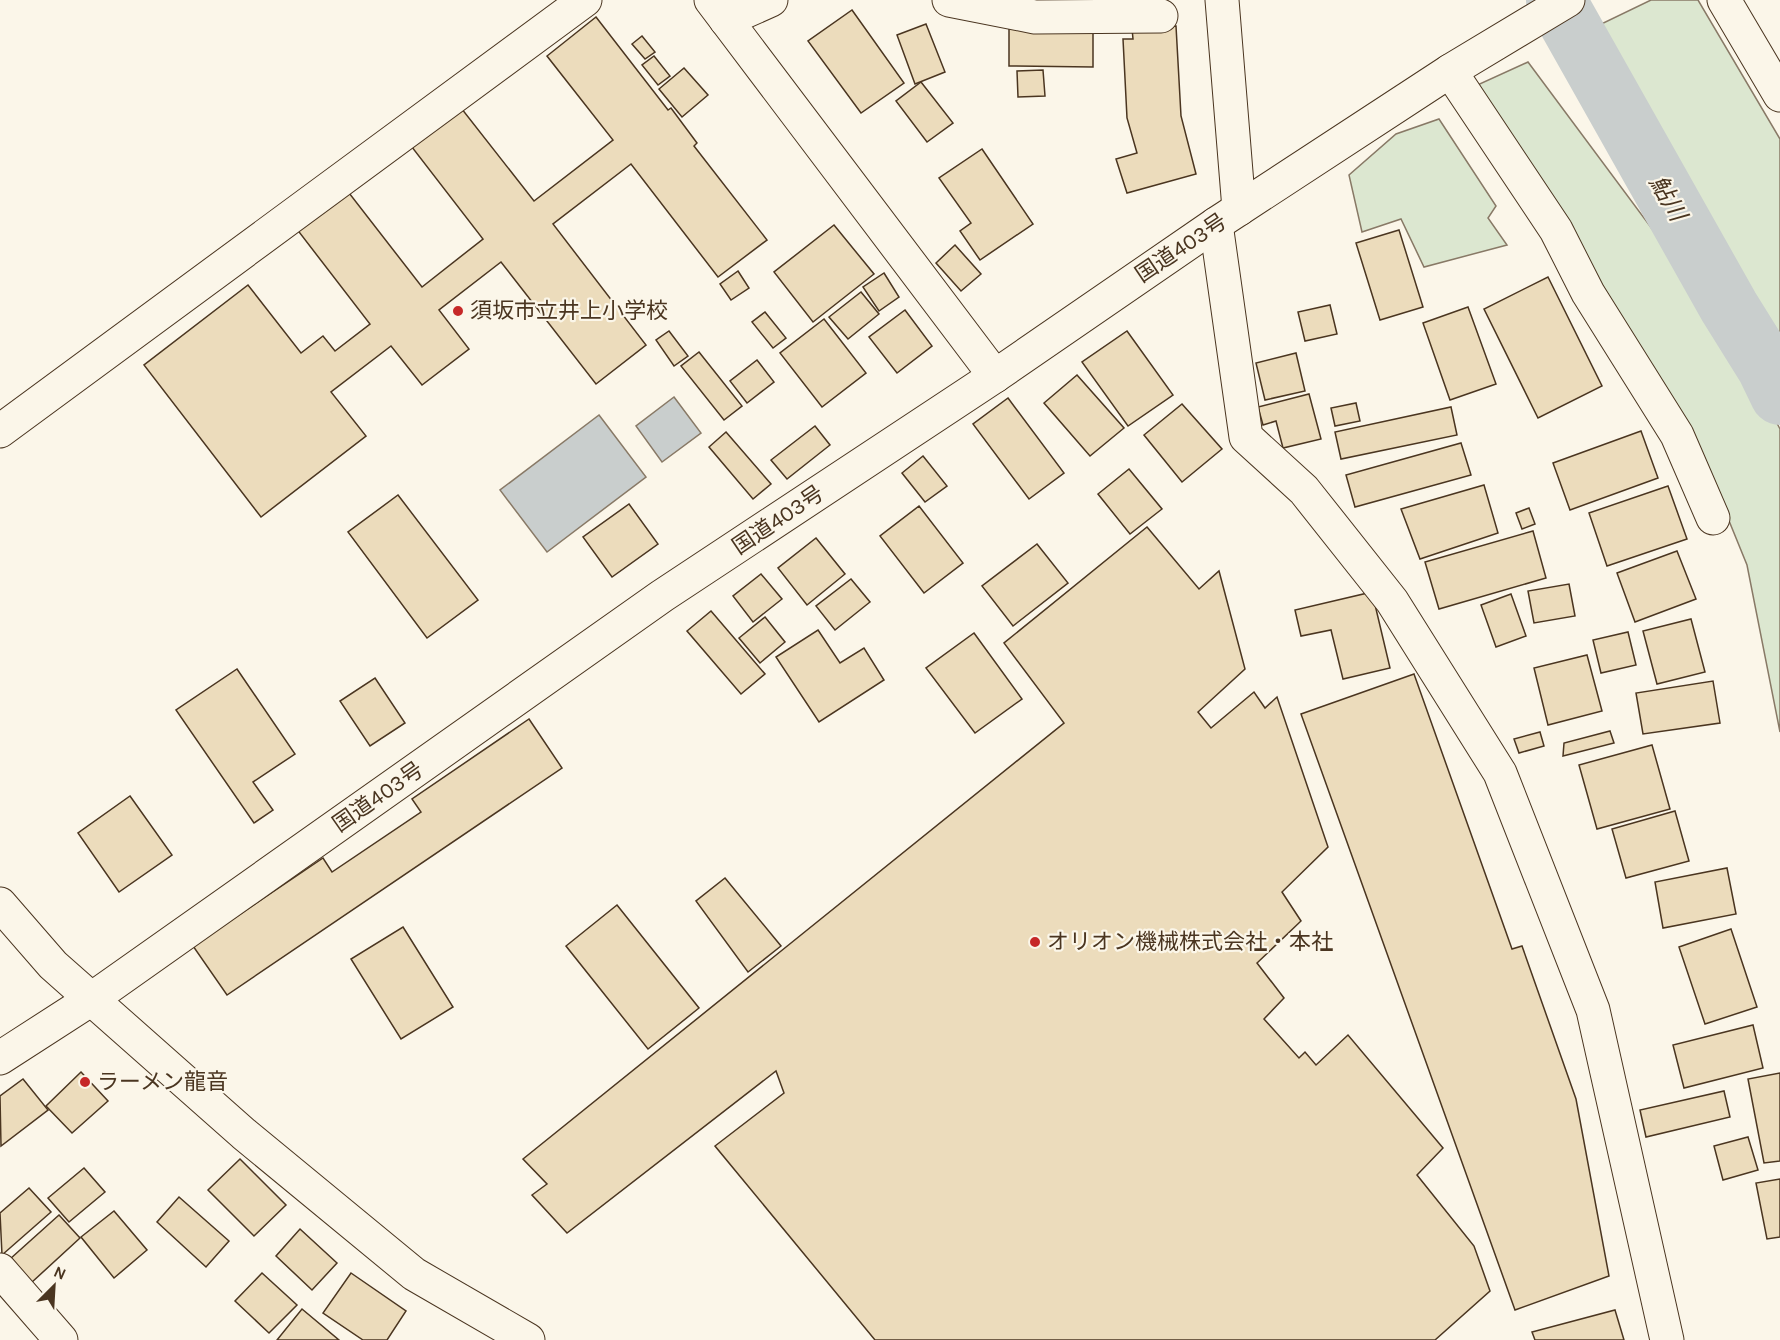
<svg xmlns="http://www.w3.org/2000/svg" width="1780" height="1340" font-family="Karla,'Noto Sans JP',sans-serif">
<style>
.green{fill:#dce7d0;stroke:#887966;stroke-width:1.5}
.water{fill:#c9cecd;stroke:#887966;stroke-width:1.5}
.lines{fill:none;stroke-linecap:round;stroke-linejoin:round}
.river{stroke:#c9cecd;stroke-width:60}
.building{fill:#ecdcbc;stroke:#4a3520;stroke-width:1.5}
.minor-casing{stroke:#4a3520;stroke-width:35}
.highway-casing{stroke:#4a3520;stroke-width:35}
.minor{stroke:#fbf6e9;stroke-width:33}
.highway{stroke:#fbf6e9;stroke-width:33}
.poi-dot{fill:#c62828;stroke:#fbf6e9;stroke-width:2}
.labels{text-anchor:middle;dominant-baseline:central;stroke-width:4.5;stroke-linejoin:round;paint-order:stroke}
.street-label{font-size:22px;fill:#4a3520;stroke:#fbf6e9}
.poi-label{font-size:22px;fill:#4a3520;stroke:#fbf6e9;text-anchor:start}
.water-label{font-size:24px;font-style:italic;fill:#4a3520;stroke:#fbf6e9}
</style>
<rect width="100%" height="100%" fill="#fbf6e9"/>
<!-- green -->
<g class="green">
<path d="M 1651,0 L 1698,0 L 1780,139 L 1780,358 L 1566,41 Z"/>
<path d="M 1528,62 L 1731,335 L 1780,429 L 1780,732 L 1747,565 L 1701,452 L 1532,166 L 1473,87 Z"/>
<path d="M 1439,119 L 1496,206 L 1488,218 L 1507,245 L 1424,267 L 1401,219 L 1362,232 L 1349,175 L 1396,134 Z"/>
</g>
<!-- water -->
<g class="water">
<path d="M 674,397 L 701,433 L 662,462 L 636,426 Z"/>
<path d="M 599,415 L 646,477 L 547,552 L 500,490 Z"/>
</g>
<g class="lines">
<!-- river -->
<path class="river" d="M 1556,0 L 1729,307 L 1767,368 L 1780,395"/>
</g>
<!-- building -->
<g class="building">
<path d="M 852,10 L 904,83 L 861,113 L 808,41 Z"/>
<path d="M 596,17 L 668,110 L 671,108 L 697,143 L 694,146 L 767,240 L 718,277 L 631,164 L 553,224 L 646,345 L 596,384 L 501,262 L 439,310 L 469,349 L 422,385 L 391,346 L 331,392 L 366,436 L 261,517 L 144,365 L 248,285 L 301,353 L 323,336 L 335,351 L 370,324 L 296,228 L 346,189 L 422,287 L 483,239 L 408,142 L 458,104 L 534,201 L 613,140 L 547,56 Z"/>
<path d="M 926,24 L 945,72 L 915,84 L 897,35 Z"/>
<path d="M 1176,26 L 1181,116 L 1196,174 L 1127,193 L 1116,159 L 1137,153 L 1127,118 L 1123,39 L 1133,39 L 1132,28 Z"/>
<path d="M 1009,27 L 1093,27 L 1093,67 L 1009,66 Z"/>
<path d="M 642,36 L 655,52 L 645,59 L 632,44 Z"/>
<path d="M 654,56 L 670,76 L 658,85 L 642,65 Z"/>
<path d="M 684,68 L 708,95 L 682,117 L 659,89 Z"/>
<path d="M 1043,70 L 1045,96 L 1018,97 L 1017,71 Z"/>
<path d="M 921,82 L 953,123 L 927,142 L 896,101 Z"/>
<path d="M 982,149 L 1033,224 L 980,260 L 960,231 L 971,223 L 939,178 Z"/>
<path d="M 834,225 L 874,274 L 813,322 L 774,272 Z"/>
<path d="M 1399,230 L 1423,307 L 1380,320 L 1356,243 Z"/>
<path d="M 955,245 L 981,274 L 961,291 L 936,263 Z"/>
<path d="M 738,271 L 749,288 L 731,300 L 720,284 Z"/>
<path d="M 884,273 L 899,297 L 879,311 L 863,287 Z"/>
<path d="M 1548,277 L 1602,386 L 1538,418 L 1484,309 Z"/>
<path d="M 861,292 L 879,314 L 848,339 L 829,317 Z"/>
<path d="M 1330,305 L 1337,334 L 1305,341 L 1298,312 Z"/>
<path d="M 1468,307 L 1496,384 L 1450,400 L 1423,323 Z"/>
<path d="M 905,310 L 932,346 L 897,373 L 869,337 Z"/>
<path d="M 765,312 L 786,338 L 773,348 L 752,322 Z"/>
<path d="M 824,319 L 866,373 L 822,407 L 780,353 Z"/>
<path d="M 669,331 L 688,356 L 674,366 L 656,340 Z"/>
<path d="M 1127,331 L 1173,395 L 1128,426 L 1082,362 Z"/>
<path d="M 699,352 L 742,406 L 724,420 L 681,366 Z"/>
<path d="M 1296,353 L 1305,391 L 1265,400 L 1256,363 Z"/>
<path d="M 757,360 L 774,382 L 747,403 L 730,381 Z"/>
<path d="M 1077,375 L 1124,428 L 1090,456 L 1044,403 Z"/>
<path d="M 1309,394 L 1321,439 L 1283,448 L 1276,421 L 1263,425 L 1258,407 Z"/>
<path d="M 1008,398 L 1064,473 L 1029,499 L 973,424 Z"/>
<path d="M 1356,403 L 1360,421 L 1335,426 L 1331,408 Z"/>
<path d="M 1182,404 L 1222,449 L 1182,482 L 1144,435 Z"/>
<path d="M 1451,407 L 1457,435 L 1341,459 L 1335,432 Z"/>
<path d="M 815,426 L 830,445 L 787,479 L 771,460 Z"/>
<path d="M 1641,431 L 1658,478 L 1570,510 L 1553,463 Z"/>
<path d="M 726,432 L 771,484 L 753,499 L 709,447 Z"/>
<path d="M 1461,443 L 1471,475 L 1355,507 L 1346,475 Z"/>
<path d="M 923,456 L 947,486 L 925,502 L 902,473 Z"/>
<path d="M 1129,469 L 1162,509 L 1130,534 L 1098,494 Z"/>
<path d="M 1484,485 L 1498,533 L 1420,559 L 1401,509 Z"/>
<path d="M 1668,486 L 1687,539 L 1607,566 L 1589,513 Z"/>
<path d="M 398,495 L 478,600 L 427,638 L 348,532 Z"/>
<path d="M 629,504 L 658,544 L 612,577 L 583,537 Z"/>
<path d="M 919,506 L 963,563 L 924,593 L 880,536 Z"/>
<path d="M 1529,508 L 1535,524 L 1522,529 L 1516,513 Z"/>
<path d="M 1147,527 L 1199,589 L 1219,571 L 1245,669 L 1198,712 L 1211,728 L 1254,692 L 1265,708 L 1277,697 L 1328,847 L 1282,892 L 1301,921 L 1257,963 L 1284,998 L 1264,1019 L 1299,1058 L 1305,1052 L 1316,1065 L 1348,1035 L 1443,1148 L 1417,1175 L 1474,1246 L 1490,1291 L 1435,1340 L 875,1340 L 715,1146 L 784,1093 L 776,1071 L 567,1233 L 532,1195 L 547,1184 L 523,1159 L 1064,723 L 1004,643 Z"/>
<path d="M 1533,531 L 1546,578 L 1439,609 L 1425,562 Z"/>
<path d="M 816,538 L 845,574 L 807,605 L 778,568 Z"/>
<path d="M 1037,544 L 1068,583 L 1013,626 L 982,586 Z"/>
<path d="M 1677,551 L 1696,599 L 1635,622 L 1617,573 Z"/>
<path d="M 761,574 L 782,599 L 753,622 L 733,596 Z"/>
<path d="M 851,579 L 870,602 L 835,630 L 816,606 Z"/>
<path d="M 1569,584 L 1575,616 L 1534,623 L 1528,591 Z"/>
<path d="M 1372,592 L 1390,668 L 1343,679 L 1331,630 L 1301,636 L 1295,610 Z"/>
<path d="M 1511,594 L 1526,636 L 1496,647 L 1481,605 Z"/>
<path d="M 711,611 L 765,674 L 741,694 L 687,631 Z"/>
<path d="M 765,617 L 785,642 L 760,663 L 739,638 Z"/>
<path d="M 1691,619 L 1705,672 L 1657,684 L 1643,631 Z"/>
<path d="M 818,630 L 840,663 L 864,648 L 884,680 L 819,722 L 776,657 Z"/>
<path d="M 1628,632 L 1636,665 L 1601,673 L 1593,640 Z"/>
<path d="M 974,633 L 1022,699 L 975,733 L 926,668 Z"/>
<path d="M 1587,655 L 1602,711 L 1548,725 L 1534,668 Z"/>
<path d="M 237,669 L 295,754 L 253,782 L 273,810 L 254,823 L 176,710 Z"/>
<path d="M 1414,674 L 1512,949 L 1522,946 L 1576,1099 L 1609,1276 L 1515,1310 L 1301,714 Z"/>
<path d="M 375,678 L 405,723 L 370,746 L 340,701 Z"/>
<path d="M 1713,681 L 1720,723 L 1643,734 L 1636,693 Z"/>
<path d="M 529,719 L 562,768 L 227,995 L 193,946 L 323,858 L 332,872 L 421,812 L 412,799 Z"/>
<path d="M 1610,731 L 1614,743 L 1563,756 L 1564,743 Z"/>
<path d="M 1540,732 L 1544,746 L 1519,753 L 1514,739 Z"/>
<path d="M 1652,745 L 1670,809 L 1597,829 L 1579,765 Z"/>
<path d="M 130,796 L 172,855 L 119,892 L 78,833 Z"/>
<path d="M 1675,811 L 1689,861 L 1626,878 L 1612,829 Z"/>
<path d="M 1727,868 L 1736,914 L 1663,928 L 1655,882 Z"/>
<path d="M 725,878 L 781,946 L 748,972 L 696,901 Z"/>
<path d="M 617,905 L 699,1008 L 648,1049 L 566,946 Z"/>
<path d="M 403,927 L 453,1007 L 401,1039 L 351,959 Z"/>
<path d="M 1731,929 L 1757,1007 L 1705,1024 L 1679,947 Z"/>
<path d="M 1753,1025 L 1763,1068 L 1684,1088 L 1673,1045 Z"/>
<path d="M 81,1072 L 108,1101 L 72,1133 L 46,1106 Z"/>
<path d="M 1780,1073 L 1780,1161 L 1764,1163 L 1748,1079 Z"/>
<path d="M 23,1079 L 48,1110 L 1,1146 L 0,1096 Z"/>
<path d="M 1724,1091 L 1730,1117 L 1646,1137 L 1640,1110 Z"/>
<path d="M 1748,1137 L 1758,1170 L 1723,1180 L 1714,1146 Z"/>
<path d="M 240,1159 L 286,1205 L 254,1236 L 208,1190 Z"/>
<path d="M 84,1168 L 105,1192 L 69,1222 L 48,1198 Z"/>
<path d="M 1780,1179 L 1780,1237 L 1767,1239 L 1756,1183 Z"/>
<path d="M 29,1188 L 51,1212 L 2,1255 L 0,1213 Z"/>
<path d="M 179,1197 L 229,1241 L 206,1267 L 157,1222 Z"/>
<path d="M 114,1211 L 147,1250 L 114,1278 L 81,1237 Z"/>
<path d="M 59,1215 L 80,1238 L 31,1283 L 10,1259 Z"/>
<path d="M 300,1229 L 337,1263 L 312,1290 L 276,1256 Z"/>
<path d="M 262,1273 L 297,1305 L 269,1333 L 235,1301 Z"/>
<path d="M 351,1273 L 406,1311 L 387,1340 L 363,1340 L 323,1313 Z"/>
<path d="M 302,1309 L 339,1340 L 277,1340 Z"/>
<path d="M 1615,1310 L 1624,1340 L 1535,1340 L 1532,1332 Z"/>
</g>
<g class="lines">
<defs>
<g id="minor">
<path d="M 711,0 L 995,376"/>
<path d="M 949,0 L 1035,17 L 1161,16"/>
<path d="M 1222,0 L 1239,209"/>
<path d="M 1724,0 L 1780,95"/>
<path d="M 726,20 L 771,0"/>
<path d="M 1450,71 L 1556,230 L 1588,293 L 1677,435 L 1713,518"/>
<path d="M 1216,224 L 1246,437 L 1304,490 L 1392,601 L 1500,773 L 1593,1010 L 1667,1340"/>
<path d="M 0,431 L 585,0"/>
<path d="M 0,904 L 53,965 L 244,1134 L 414,1274 L 528,1340"/>
<path d="M 0,1270 L 61,1340"/>
</g>
<path id="highway" d="M 0,1058 L 93,998 L 662,596 L 995,376 L 1216,224 L 1450,71 L 1568,0"/>
</defs>
<!-- minor casing -->
<use href="#minor" class="minor-casing"/>
<!-- highway casing -->
<use href="#highway" class="highway-casing"/>
<!-- minor -->
<use href="#minor" class="minor"/>
<!-- highway -->
<use href="#highway" class="highway"/>
</g>
<!-- markers -->
<g class="poi-dot">
<circle cx="458" cy="311" r="6"/>
<circle cx="1035" cy="942" r="6"/>
<circle cx="85" cy="1082" r="6"/>
</g>
<g class="labels">
<!-- street labels -->
<g class="street-label">
<text transform="translate(1181 248) rotate(-34)">国道403号</text>
<text transform="translate(778 520) rotate(-34)">国道403号</text>
<text transform="translate(378 797) rotate(-35)">国道403号</text>
</g>
<!-- poi labels -->
<g class="poi-label">
<text x="470" y="311">須坂市立井上小学校</text>
<text x="1047" y="942">オリオン機械株式会社・本社</text>
<text x="97" y="1082">ラーメン龍音</text>
</g>
<!-- water labels -->
<g class="water-label">
<text transform="translate(1668 198) rotate(60)">鮎川</text>
</g>
</g>
<!-- north arrow -->
<g transform="translate(54 1286) rotate(24)" stroke="#fbf6e9" stroke-width="4.5" paint-order="stroke">
<path d="M0-4.5L10 22L0 15L-10 22Z" fill="#4a3520"/>
<text y="-9" font-size="16" font-weight="bold" text-anchor="middle" fill="#4a3520">N</text>
</g>
</svg>
